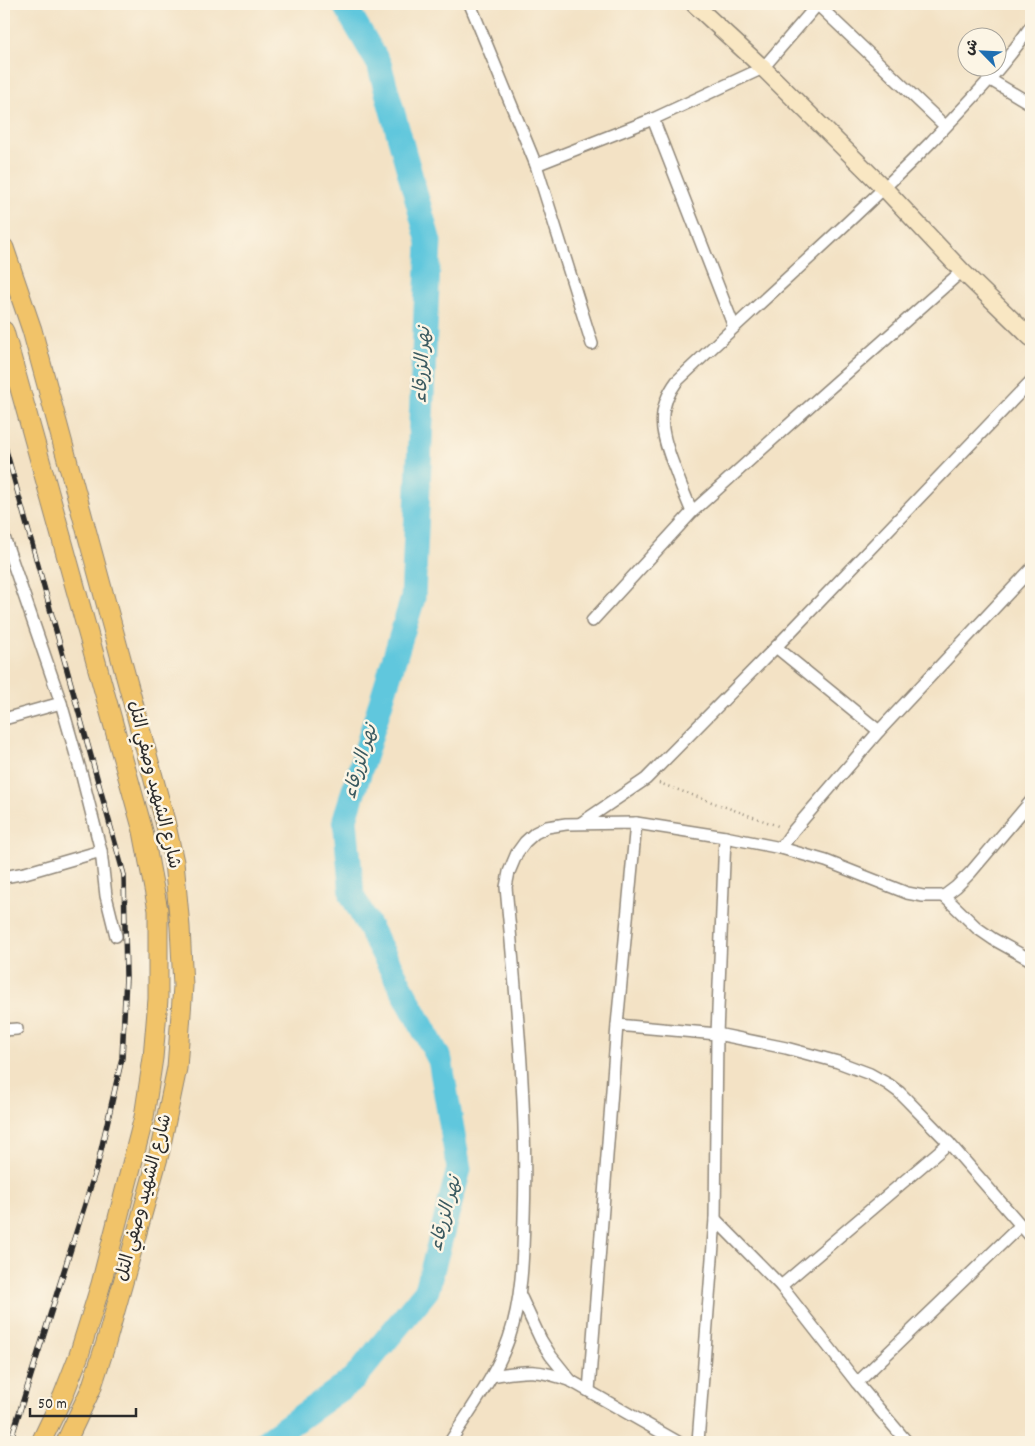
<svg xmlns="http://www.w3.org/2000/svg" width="1035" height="1446" font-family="Dekko,'Playpen Sans Arabic',sans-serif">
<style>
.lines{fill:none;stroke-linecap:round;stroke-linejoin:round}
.river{stroke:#60c7dd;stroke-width:25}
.street-casing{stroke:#8f8678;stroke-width:14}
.secondary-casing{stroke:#8f8678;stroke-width:19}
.primary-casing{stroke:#8f8678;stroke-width:21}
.path{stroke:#8f8678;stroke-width:2.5;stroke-dasharray:1 4;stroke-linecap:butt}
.street{stroke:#fff;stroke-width:11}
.secondary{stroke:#f9e7c3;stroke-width:16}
.primary{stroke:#f1c369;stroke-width:19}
.rail-casing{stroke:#2b2b2b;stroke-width:5.5}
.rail{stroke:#fcf5e5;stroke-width:4;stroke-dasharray:11;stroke-linecap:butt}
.labels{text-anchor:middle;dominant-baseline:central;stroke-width:5;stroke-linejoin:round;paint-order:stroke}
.street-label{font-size:18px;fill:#2b2b2b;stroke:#fcf5e5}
.water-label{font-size:19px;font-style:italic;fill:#3b5a60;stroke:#fcf5e5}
</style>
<rect width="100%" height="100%" fill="#fcf5e5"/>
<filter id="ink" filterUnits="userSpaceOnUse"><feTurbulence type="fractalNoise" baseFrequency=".02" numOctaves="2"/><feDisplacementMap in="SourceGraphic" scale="10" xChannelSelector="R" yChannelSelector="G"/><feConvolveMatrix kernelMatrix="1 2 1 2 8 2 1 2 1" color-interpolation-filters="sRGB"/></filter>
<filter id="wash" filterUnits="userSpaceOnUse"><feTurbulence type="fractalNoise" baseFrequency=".0096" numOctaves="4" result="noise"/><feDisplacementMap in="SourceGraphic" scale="20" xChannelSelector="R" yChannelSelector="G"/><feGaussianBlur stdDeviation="1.12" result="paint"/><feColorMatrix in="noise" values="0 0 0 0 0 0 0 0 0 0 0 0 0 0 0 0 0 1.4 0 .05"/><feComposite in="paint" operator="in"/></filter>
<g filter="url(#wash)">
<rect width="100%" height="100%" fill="#f3e2c5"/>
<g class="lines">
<!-- river -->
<path class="river" d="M 265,1442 L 354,1379 L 427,1290 L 459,1169 L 440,1060 L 352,895 L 345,819 L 413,598 L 429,242 L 379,64 L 344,4"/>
</g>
</g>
<g filter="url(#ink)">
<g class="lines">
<defs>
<g id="street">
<path d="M 470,4 L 536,165 L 592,344"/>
<path d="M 818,5 L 945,126"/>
<path d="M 989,79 L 1031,104"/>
<path d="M 653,119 L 734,327"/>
<path d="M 536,165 L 653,119 L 763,68 L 818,4"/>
<path d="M 692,512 C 686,498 680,483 675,469 C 662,436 654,412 677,381 C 760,301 849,225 930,143 C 965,106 1003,68 1031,26"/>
<path d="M 4,537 L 61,703 L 82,776 L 101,851 L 106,896 L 116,936"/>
<path d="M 592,621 L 692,512 L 822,395 L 962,271"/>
<path d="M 776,647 L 879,731"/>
<path d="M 4,719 L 61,703"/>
<path d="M 581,823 L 646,779 L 776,647 L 1031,381"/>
<path d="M 781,848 L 793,831 L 879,731 L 1031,569"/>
<path d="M 4,877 L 25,873 L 101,851"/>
<path d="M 944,896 L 977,928 L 993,939 L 1031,960"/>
<path d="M 617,1025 L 717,1034 L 786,1048 L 838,1062 L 870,1074 L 888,1084 L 899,1092 L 907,1100 L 949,1143 L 1031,1237"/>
<path d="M 4,1030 L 17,1029"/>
<path d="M 715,1219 L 781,1286 L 857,1383 L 907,1442"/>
<path d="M 781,1286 L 949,1143"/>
<path d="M 520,1295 L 541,1340 L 551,1356 L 571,1381"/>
<path d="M 492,1376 C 526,1370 539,1369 571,1381 L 678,1442"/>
<path d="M 857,1383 L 1021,1225"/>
<path d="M 589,1391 L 617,1025 L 636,823"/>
<path d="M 450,1442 C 471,1408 496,1376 509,1338 C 522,1300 523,1258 524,1218 C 528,1108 516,997 506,887 L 509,872 L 517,853 L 525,842 L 535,833 L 547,827 L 566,824 L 636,823 L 725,837 L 781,848 L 826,861 L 907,893 L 923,896 L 944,896 L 956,887 L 971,872 L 1031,801"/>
<path d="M 698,1442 L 715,1219 L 717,1034 L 725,837"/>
</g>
<path id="secondary" d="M 694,4 L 763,68 L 885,189 L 962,271 L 1031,338"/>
<g id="primary">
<path d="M 4,248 L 32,330 L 165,821 L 174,862 L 180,927 L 183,986 L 177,1068 L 159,1154 L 106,1343 L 91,1389 L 66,1442"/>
<path d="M 4,331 L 143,831 L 158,910 L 158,999 L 153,1058 L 144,1117 L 101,1284 L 79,1355 L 63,1396 L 41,1442"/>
</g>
</defs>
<!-- street casing -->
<use href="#street" class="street-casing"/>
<!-- secondary casing -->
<use href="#secondary" class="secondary-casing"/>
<!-- primary casing -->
<use href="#primary" class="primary-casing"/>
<!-- path -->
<path class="path" d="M 659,783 L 781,827"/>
<!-- street -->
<use href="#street" class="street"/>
<!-- secondary -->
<use href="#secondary" class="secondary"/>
<!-- primary -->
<use href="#primary" class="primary"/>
<defs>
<path id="rail" d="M 4,443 L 124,875 L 126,977 L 122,1058 L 98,1163 L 10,1442"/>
</defs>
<!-- rail casing -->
<use href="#rail" class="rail-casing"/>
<!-- rail -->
<use href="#rail" class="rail"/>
</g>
</g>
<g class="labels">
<!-- street labels -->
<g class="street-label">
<text transform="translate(153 785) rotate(76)">شارع الشهيد وصفي التل</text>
<text transform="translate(145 1198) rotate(-75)">شارع الشهيد وصفي التل</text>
</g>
<!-- water labels -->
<g class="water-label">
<text transform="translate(424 365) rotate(-87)">نهر الزرقاء</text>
<text transform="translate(362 762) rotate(-73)">نهر الزرقاء</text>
<text transform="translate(447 1214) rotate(-75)">نهر الزرقاء</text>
</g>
</g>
<!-- margin -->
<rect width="1035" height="1446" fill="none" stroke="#fcf5e5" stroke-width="20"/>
<!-- north arrow -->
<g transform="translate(982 52) rotate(294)"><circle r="24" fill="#fcf5e5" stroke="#a8a49b"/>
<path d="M0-4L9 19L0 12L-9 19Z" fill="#1f6fb2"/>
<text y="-8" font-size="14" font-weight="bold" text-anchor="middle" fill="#2b2b2b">ش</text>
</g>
<!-- scale -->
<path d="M30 1408v8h106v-8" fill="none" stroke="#2b2b2b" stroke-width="2.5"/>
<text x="38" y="1408" font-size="15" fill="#2b2b2b" stroke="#fcf5e5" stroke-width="4" paint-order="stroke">50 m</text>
</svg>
